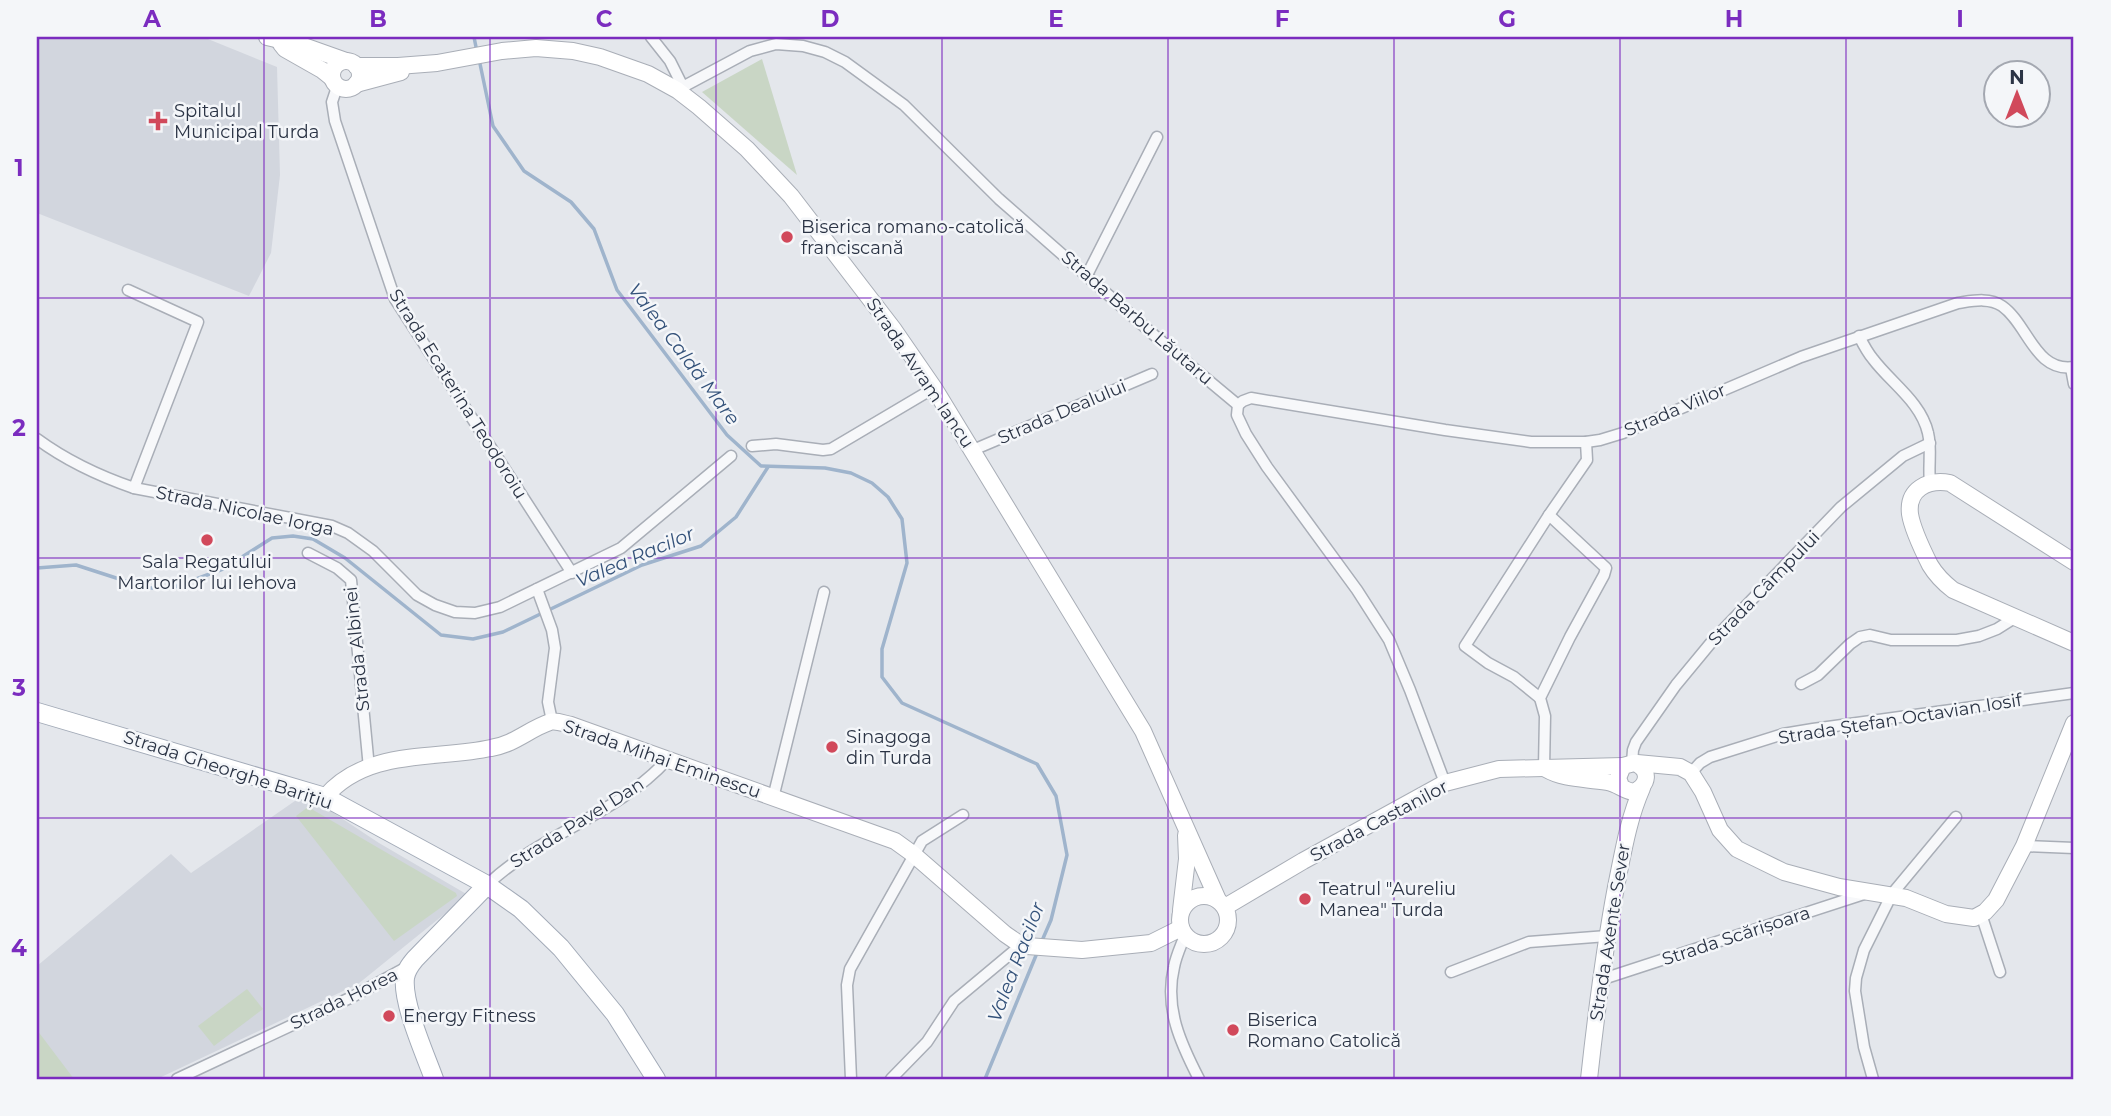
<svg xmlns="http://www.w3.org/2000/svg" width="2111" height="1116" font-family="Montserrat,sans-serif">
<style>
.built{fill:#d2d6de}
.green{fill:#c9d6c5}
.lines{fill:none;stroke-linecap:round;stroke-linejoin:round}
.stream{stroke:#9fb4cc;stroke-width:3.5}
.street-casing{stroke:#a9aeb7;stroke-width:13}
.secondary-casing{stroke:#a9aeb7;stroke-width:18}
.primary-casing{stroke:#a3abb8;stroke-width:20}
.street{stroke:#f7f8fa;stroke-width:10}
.secondary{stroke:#fff;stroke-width:16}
.primary{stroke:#fff;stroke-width:18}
.grid{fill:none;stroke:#7b2cbf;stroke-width:2;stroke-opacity:0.55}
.poi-dot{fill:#d1495b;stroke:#f4f6f9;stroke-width:2.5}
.labels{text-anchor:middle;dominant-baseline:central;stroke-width:5;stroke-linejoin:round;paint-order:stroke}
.poi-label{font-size:18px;fill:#2b3445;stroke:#f4f6f9;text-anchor:start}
.street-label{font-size:18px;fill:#2b3445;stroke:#f4f6f9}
.water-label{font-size:19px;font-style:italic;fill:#34527a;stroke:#f4f6f9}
.neatline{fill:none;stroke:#7b2cbf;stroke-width:2.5}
.grid-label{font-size:23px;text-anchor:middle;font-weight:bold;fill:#7b2cbf}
</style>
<rect width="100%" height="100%" fill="#e4e7ec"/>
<!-- built -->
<g class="built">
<path d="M 39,37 L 203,37 L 277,67 L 280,175 L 271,253 L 249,296 L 37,213 L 37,44 Z"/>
<path d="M 305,794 L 379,843 L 468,895 L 358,984 L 157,1079 L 37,1079 L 37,966 L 171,854 L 191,873 Z"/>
</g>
<!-- green -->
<g class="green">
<path d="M 762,59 L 797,175 L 702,92 Z"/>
<path d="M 308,807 L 456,893 L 457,896 L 394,941 L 296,816 Z"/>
<path d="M 247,989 L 263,1009 L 214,1046 L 198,1026 Z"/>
<path d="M 37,1030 L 74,1079 L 37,1079 Z"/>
</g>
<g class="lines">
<!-- stream -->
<g class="stream">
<path d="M 474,37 L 477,52"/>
<path d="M 479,59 L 493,126 L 524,171 L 571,202 L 594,229 L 617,290 L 727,435 L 761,466 L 825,468 L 851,473 L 872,483 L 888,497 L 902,519 L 907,563 L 882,649 L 882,677 L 902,703 L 1037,764 L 1056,796 L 1067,855 L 1051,920 L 1041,943"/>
<path d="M 37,568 L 76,565 L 147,588 L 172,588 L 223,569 L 272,538 L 293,536 L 313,539 L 345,558 L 441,635 L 473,639 L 503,632 L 642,565 L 701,546 L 736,517 L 768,467"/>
<path d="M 985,1079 L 1037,953"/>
</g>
<defs>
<g id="street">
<path d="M 651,37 L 670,61 L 683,87"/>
<path d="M 337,87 L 332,102 L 335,121 L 395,299 L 572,573"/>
<path d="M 677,90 L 750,51 L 776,44 L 803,46 L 825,52 L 845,62 L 904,105 L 999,199 L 1154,335 L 1238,405"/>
<path d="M 1087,275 L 1157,137"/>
<path d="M 128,290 L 198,322 L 134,488"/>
<path d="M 1859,336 C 1863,344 1867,352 1873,359 C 1891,383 1921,402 1928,433 C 1932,449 1928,466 1930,482"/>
<path d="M 2071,368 L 2074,384"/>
<path d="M 1238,405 L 1243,401 L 1251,398 L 1445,430 L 1531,442 L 1586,442 L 1600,440 L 1623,433 L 1801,357 L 1958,303 C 1972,301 1989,297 2002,306 C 2028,324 2035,373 2074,367"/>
<path d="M 1238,405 L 1237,415 L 1246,434 L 1267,467 L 1357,590 L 1389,640 L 1410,690 L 1445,783"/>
<path d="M 37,439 C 67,461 99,476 134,488 L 332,526 L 348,533 L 373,551 L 417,595 L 435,605 L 455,612 L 475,613 L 500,607 L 621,548 L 731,456"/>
<path d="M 752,446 L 776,444 L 823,450 L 831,449 L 934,388"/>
<path d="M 973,450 L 1152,374"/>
<path d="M 308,553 L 337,568 L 351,580 L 369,768"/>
<path d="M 537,589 L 552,630 L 555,648 L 548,702 L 552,721"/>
<path d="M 1801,684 L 1818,675 L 1850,644 L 1860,637 L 1870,635 L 1891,640 L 1957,640 L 1979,636 L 1997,629 L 2016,617"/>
<path d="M 1540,698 L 1514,677 L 1488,663 L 1465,646 L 1549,515 L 1587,460 L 1586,442"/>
<path d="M 1632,763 L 1633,750 L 1636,742 L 1676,685 L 1714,639 L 1841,507 L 1903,456 L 1930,443"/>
<path d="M 1544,768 L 1545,716 L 1540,698 L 1570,637 L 1604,575 L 1606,568 L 1549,515"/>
<path d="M 1691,773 L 1700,763 L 1710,757 L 1783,734 L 1813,729 L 2074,693"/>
<path d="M 773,798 L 824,592"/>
<path d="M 2024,846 L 2074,848"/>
<path d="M 487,885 C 540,834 617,815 667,760"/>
<path d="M 1981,914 L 2000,972"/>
<path d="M 1185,935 C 1181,946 1176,956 1174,967 C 1164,1008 1181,1044 1199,1079"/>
<path d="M 1451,972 L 1529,942 L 1607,936"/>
<path d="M 1600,980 L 1867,893"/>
<path d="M 177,1079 L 352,997 L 407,967"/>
<path d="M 851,1079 L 847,985 L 850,969 L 922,841 L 963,815"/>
<path d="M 891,1079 L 927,1042 L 954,1001 L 1021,945"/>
<path d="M 1873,1079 L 1864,1047 L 1855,991 L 1856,978 L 1864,950 L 1892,894 L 1956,817"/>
</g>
<g id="secondary">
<path d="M 267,37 L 301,45 L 346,61"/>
<path d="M 281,44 L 285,49 L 322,70 L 332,78"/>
<circle cx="346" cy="75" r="14"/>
<path d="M 356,66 L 398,66 L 437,63 L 502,51 L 536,48 L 573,51 L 600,57 L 648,74 L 677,90 L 699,107 L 747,149 L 791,196 L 894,330 L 934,388 L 1143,731 L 1218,900"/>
<path d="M 356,84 L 401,72"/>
<path d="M 2074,562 L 1950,483 C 1928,479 1907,489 1910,514 C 1912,527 1924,553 1930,565 C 1936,575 1944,583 1953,590 L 2074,643"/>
<path d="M 1637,763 L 1680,767 L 1691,773 L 1703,792 L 1720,830 L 1737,849 L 1784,872 L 1839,887 L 1906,898 L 1946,914 L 1974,918 L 1985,912 L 1996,900 L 2024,846 L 2074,723"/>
<path d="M 1546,769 C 1565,780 1586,778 1607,782 C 1617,784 1624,790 1633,792 C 1649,786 1651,769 1634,763 L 1623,766 L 1618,778 L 1621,786"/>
<path d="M 325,797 C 367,748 435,760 491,748 C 515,744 529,729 550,722 C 556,720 565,724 571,725 L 895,841 L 913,854 L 1005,934 L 1021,945 L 1027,946 L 1082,950 L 1151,943 L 1181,928"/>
<circle cx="1204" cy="920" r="24"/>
<path d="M 1225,907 L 1303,861 L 1445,783 L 1499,769 L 1623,766"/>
<path d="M 1181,910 L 1187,859 L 1186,835"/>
<path d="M 1589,1079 C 1596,1015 1604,951 1616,887 C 1623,853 1628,820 1642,788"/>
</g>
<g id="primary">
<path d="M 37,712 L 325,797 L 487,885 L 521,909 L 561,948 L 615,1014 L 656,1079"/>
<path d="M 434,1079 C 425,1054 402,1003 405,978 C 406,970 410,965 415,959 L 487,885"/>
</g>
</defs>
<!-- street casing -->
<use href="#street" class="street-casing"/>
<!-- secondary casing -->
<use href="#secondary" class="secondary-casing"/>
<!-- primary casing -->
<use href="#primary" class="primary-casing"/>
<!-- street -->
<use href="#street" class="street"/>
<!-- secondary -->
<use href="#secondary" class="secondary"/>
<!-- primary -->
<use href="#primary" class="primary"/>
</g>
<!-- grid -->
<path class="grid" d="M 264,37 L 264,1079M 490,37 L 490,1079M 716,37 L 716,1079M 942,37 L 942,1079M 1168,37 L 1168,1079M 1394,37 L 1394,1079M 1620,37 L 1620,1079M 1846,37 L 1846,1079M 37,298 L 2074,298M 37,558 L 2074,558M 37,818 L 2074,818"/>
<!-- markers -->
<g class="poi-dot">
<path d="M154.5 110.5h7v7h7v7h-7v7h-7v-7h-7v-7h7z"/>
<circle cx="787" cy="237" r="7"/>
<circle cx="207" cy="540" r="7"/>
<circle cx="832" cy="747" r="7"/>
<circle cx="1305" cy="899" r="7"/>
<circle cx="389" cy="1016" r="7"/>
<circle cx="1233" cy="1030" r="7"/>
</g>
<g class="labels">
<!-- poi labels -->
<g class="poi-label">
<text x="174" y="111">Spitalul<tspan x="174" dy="21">Municipal Turda</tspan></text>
<text x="801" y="227">Biserica romano-catolică<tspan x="801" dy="21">franciscană</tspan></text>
<text x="207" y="562" text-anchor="middle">Sala Regatului<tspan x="207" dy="21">Martorilor lui Iehova</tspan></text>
<text x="846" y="737">Sinagoga<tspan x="846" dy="21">din Turda</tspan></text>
<text x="1319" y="889">Teatrul "Aureliu<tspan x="1319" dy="21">Manea" Turda</tspan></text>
<text x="403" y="1016">Energy Fitness</text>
<text x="1247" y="1020">Biserica<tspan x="1247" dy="21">Romano Catolică</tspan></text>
</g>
<!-- street labels -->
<g class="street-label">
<text transform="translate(1137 318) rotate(41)">Strada Barbu Lăutaru</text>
<text transform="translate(920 373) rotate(56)">Strada Avram Iancu</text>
<text transform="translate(458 394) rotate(58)">Strada Ecaterina Teodoroiu</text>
<text transform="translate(1675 410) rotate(-23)">Strada Viilor</text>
<text transform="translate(1062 412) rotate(-23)">Strada Dealului</text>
<text transform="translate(245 511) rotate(12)">Strada Nicolae Iorga</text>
<text transform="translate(1764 588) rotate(-46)">Strada Câmpului</text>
<text transform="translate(357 649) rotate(-96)">Strada Albinei</text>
<text transform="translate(1900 719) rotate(-9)">Strada Ștefan Octavian Iosif</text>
<text transform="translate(662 759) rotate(19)">Strada Mihai Eminescu</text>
<text transform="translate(228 770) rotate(18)">Strada Gheorghe Barițiu</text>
<text transform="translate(1379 821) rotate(-28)">Strada Castanilor</text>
<text transform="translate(577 823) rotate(-32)">Strada Pavel Dan</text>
<text transform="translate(1610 932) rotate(-81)">Strada Axente Sever</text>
<text transform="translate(1736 936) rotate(-18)">Strada Scărișoara</text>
<text transform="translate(344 999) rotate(-26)">Strada Horea</text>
</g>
<!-- water labels -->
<g class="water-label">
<text transform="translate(684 354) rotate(53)">Valea Caldă Mare</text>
<text transform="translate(635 557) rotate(-23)">Valea Racilor</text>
<text transform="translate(1016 962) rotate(-69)">Valea Racilor</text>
</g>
</g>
<!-- border -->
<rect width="2111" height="1116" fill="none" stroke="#f4f6f9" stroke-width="77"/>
<!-- north arrow -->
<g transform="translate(2017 94)"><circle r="33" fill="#f4f6f9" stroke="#a4a8b1" stroke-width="2"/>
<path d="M0-5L12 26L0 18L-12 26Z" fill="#d1495b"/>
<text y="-10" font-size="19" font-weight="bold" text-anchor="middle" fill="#2b3445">N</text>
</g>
<rect x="38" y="38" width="2034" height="1040" class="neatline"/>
<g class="grid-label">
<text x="152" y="27">A</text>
<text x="378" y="27">B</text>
<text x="604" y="27">C</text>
<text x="830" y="27">D</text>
<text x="1056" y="27">E</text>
<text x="1282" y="27">F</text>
<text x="1507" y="27">G</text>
<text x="1734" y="27">H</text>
<text x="1960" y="27">I</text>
<text x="19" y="176">1</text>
<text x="19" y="436">2</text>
<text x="19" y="696">3</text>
<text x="19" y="956">4</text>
</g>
</svg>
